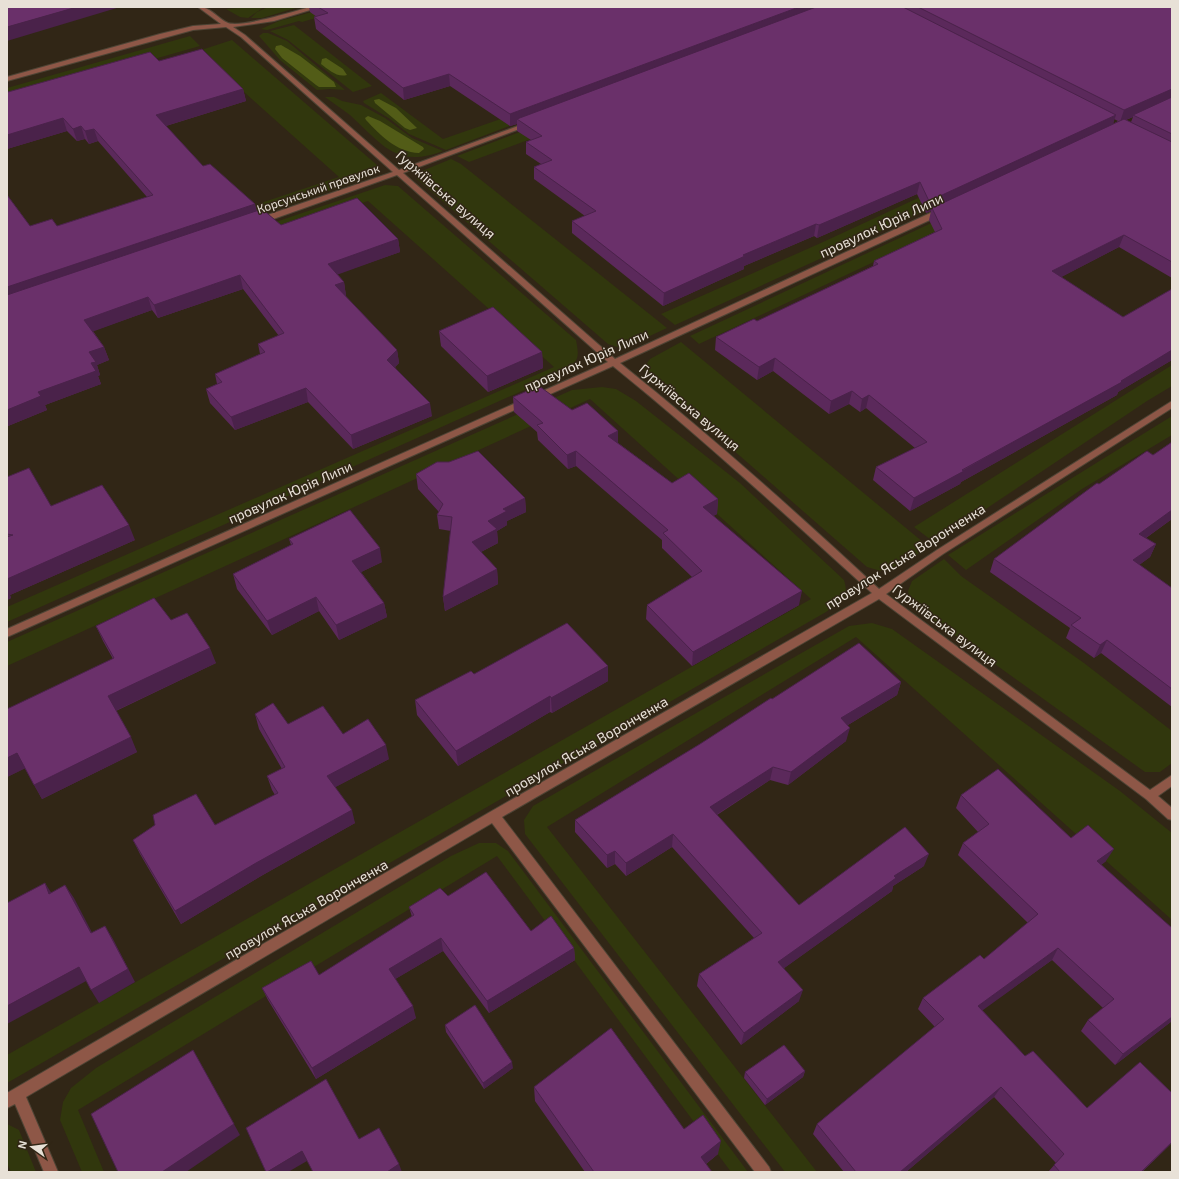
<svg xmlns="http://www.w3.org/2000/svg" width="1179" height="1179" font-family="'Exo 2',sans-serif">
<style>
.green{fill:#31370d}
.forest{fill:#525c17}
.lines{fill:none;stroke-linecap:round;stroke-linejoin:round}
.minor-casing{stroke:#4e4435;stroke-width:2}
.minor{fill:#8e5747;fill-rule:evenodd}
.wall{fill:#5b295b;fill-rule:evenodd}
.shaded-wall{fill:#4a224a}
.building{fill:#6a306a;stroke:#4a224a}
.labels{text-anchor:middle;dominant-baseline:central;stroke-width:3;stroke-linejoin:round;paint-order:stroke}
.far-street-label{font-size:12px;fill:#e8e1d7;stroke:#312616}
.street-label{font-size:14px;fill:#e8e1d7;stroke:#312616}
</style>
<rect width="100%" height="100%" fill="#312616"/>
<!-- green -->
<g class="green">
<path d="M 248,7 L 264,7 L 248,18 L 240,17 L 226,9 Z"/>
<path d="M 268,7 L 299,7 L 262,18 L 251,18 L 257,12 Z"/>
<path d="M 330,7 L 354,7 L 302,22 L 299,21 L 267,30 L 261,29 L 279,21 Z"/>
<path d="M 847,7 L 878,7 L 1101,123 L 1100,130 L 927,210 L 675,325 L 661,314 L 823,242 L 1078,124 L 862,11 L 735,63 L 469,162 L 457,156 Z"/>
<path d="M 294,25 L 372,86 L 353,92 L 288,40 L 270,31 Z"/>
<path d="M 263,33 L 268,33 L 287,41 L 345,90 L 330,89 L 317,90 L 280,60 L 259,36 Z"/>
<path d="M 190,36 L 200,46 L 7,101 L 7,88 Z"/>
<path d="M 232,40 L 377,165 L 373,173 L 363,179 L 128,261 L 7,287 L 339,177 L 198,51 Z"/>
<path d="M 381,93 L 443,139 L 524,111 L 533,117 L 446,150 L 409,134 L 390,119 L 364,103 L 363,101 Z"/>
<path d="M 325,97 L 334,97 L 342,101 L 361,105 L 385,118 L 412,138 L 443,151 C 396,169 382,144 350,115 C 342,109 333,103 325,97 Z"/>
<path d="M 1109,140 L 910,245 L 699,344 L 690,336 Z"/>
<path d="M 451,159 L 461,164 L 667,328 L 626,347 L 617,347 L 608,344 L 417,179 L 418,175 L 422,171 Z"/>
<path d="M 385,185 L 398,186 L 576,340 C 580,360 578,361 562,373 L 7,622 L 7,607 L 554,367 L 368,201 L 7,324 L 7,313 Z"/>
<path d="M 681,342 L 929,547 L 893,570 L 881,571 L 867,567 L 645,373 L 644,367 L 650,359 Z"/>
<path d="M 1172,365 L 1172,386 L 1147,401 L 935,543 L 914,527 Z"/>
<path d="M 602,387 L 616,389 L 636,401 L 740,483 L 844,580 C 850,601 842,601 826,612 L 7,1083 L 7,1055 L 811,599 L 590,399 L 7,666 L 7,642 L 572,390 Z"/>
<path d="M 1172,416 L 1172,435 L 1082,489 L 966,570 L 948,555 Z"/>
<path d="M 944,559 L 961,576 L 1084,663 L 1172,731 L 1172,763 L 1160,772 L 1145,772 L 910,603 L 908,591 L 912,581 Z"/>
<path d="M 872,623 L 892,629 L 1120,791 L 1172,833 L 1172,920 L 856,637 L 547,827 L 817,1172 L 785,1172 L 525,834 L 524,820 L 533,806 L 849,626 Z"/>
<path d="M 479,843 L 496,843 L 508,851 L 748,1172 L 731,1172 L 497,856 L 78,1110 L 104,1172 L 82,1172 L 60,1120 L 63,1102 L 71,1088 L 96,1068 L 451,856 Z"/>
<path d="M 7,1124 L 19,1130 L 36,1172 L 11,1172 L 7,1163 Z"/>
</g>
<!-- forest -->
<g class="forest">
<path d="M 281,45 L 300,56 L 334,82 L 336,87 L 319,87 L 316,85 L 282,58 L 275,49 L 276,46 Z"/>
<path d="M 326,58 L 343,69 L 347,75 C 337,78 328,69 321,64 L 322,59 Z"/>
<path d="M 379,99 L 396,108 L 417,128 L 410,130 L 405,128 L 375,103 L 374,100 Z"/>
<path d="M 368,116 L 380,121 L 423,147 L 424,149 L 419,153 C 396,152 380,135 366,120 L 365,118 Z"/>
</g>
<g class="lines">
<defs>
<path id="minor" d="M 198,7 C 211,7 217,18 228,23 C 241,28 295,11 310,7 L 320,7 L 274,21 L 233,27 L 245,35 L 399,170 L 526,123 L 530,123 L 530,125 L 403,173 L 615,359 L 939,209 L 945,209 L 945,213 L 620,363 C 710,435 795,511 879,589 L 937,550 L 1172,401 L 1172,408 L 943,554 L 886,594 L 1150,790 L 1172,775 L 1172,786 L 1158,796 L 1172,808 L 1172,820 L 1168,819 L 1146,799 L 879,599 L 502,817 L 769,1167 L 771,1172 L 755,1172 L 492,823 L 26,1097 L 58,1172 L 44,1172 L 15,1104 L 7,1108 L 7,1093 L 490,812 L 872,593 C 787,516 702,438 613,366 L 7,637 L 7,629 L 608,362 L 397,175 L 262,223 L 256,223 L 256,219 L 393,172 L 241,37 L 226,27 L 193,30 L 7,81 L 7,77 L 160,34 L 193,26 L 221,24 Z"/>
</defs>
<!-- minor casing -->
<use href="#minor" class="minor-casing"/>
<!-- minor -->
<use href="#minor" class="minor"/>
</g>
<!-- wall -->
<g class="wall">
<path d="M 309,7 L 1172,7 L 1172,278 L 1119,247 L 1061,277 L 1123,317 L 1172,289 L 1172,360 L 1118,392 L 1117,395 L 961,482 L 960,484 L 910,511 L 873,480 L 876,467 L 915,448 L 866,408 L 860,412 L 849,404 L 829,414 L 773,371 L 757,380 L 715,350 L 716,337 L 757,321 L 873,266 L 874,261 L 935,232 L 929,220 L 931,211 L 926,213 L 917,194 L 817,238 L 814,236 L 744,266 L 744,269 L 663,306 L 572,233 L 572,221 L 585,216 L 534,179 L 534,167 L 541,164 L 526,154 L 526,142 L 531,140 L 517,131 L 517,124 L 510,126 L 450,86 L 404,100 L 316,29 L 314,17 L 317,17 L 310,12 ZM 1133,117 L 1131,122 L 1126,120 ZM 1114,119 L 1118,121 L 1113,124 Z"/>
<path d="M 159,61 L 243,89 L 246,101 L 166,126 L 203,166 L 255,204 L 257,211 L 281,225 L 398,239 L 400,252 L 337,274 L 344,282 L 346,296 L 345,296 L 397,350 L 399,363 L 395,367 L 432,416 L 353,449 L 308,402 L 235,430 L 210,403 L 206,389 L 217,384 L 215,374 L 260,354 L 258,344 L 279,336 L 243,289 L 158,318 L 152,310 L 93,331 L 104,347 L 109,360 L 97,365 L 100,375 L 98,376 L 101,384 L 45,405 L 47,410 L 8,426 L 7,424 L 7,195 L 30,226 L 57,226 L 147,197 L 98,141 L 89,144 L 85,139 L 77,141 L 67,131 L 7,149 L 7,91 L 8,92 Z"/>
<path d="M 439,331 L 542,352 L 543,368 L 488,392 L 441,346 Z"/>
<path d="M 513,397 L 572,410 L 618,431 L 618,443 L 672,483 L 718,499 L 717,514 L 713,516 L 799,605 L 692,666 L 646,619 L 647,605 L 692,577 L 662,548 L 662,540 L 576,466 L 568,469 L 538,440 L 537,432 L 514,412 Z"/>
<path d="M 1172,442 L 1172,519 L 1146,538 L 1156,544 L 1150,557 L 1139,565 L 1172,588 L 1172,707 L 1101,653 L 1094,658 L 1066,638 L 1070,628 L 990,572 L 994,559 L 1099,484 L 1153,455 Z"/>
<path d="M 416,474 L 525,498 L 526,512 L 507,521 L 507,525 L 497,531 L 498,543 L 481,552 L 497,569 L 498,584 L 445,611 L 443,597 L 451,531 L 439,529 L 437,515 L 439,512 L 418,489 Z"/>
<path d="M 7,477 L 51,506 L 135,540 L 10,595 L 11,598 L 7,600 Z"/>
<path d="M 289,539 L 382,562 L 361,572 L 384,603 L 387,617 L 339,640 L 319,611 L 272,635 L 237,589 L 233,574 L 291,545 Z"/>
<path d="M 171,620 L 216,663 L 116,711 L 137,752 L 42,799 L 25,768 L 7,777 L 113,659 L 103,641 L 96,626 Z"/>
<path d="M 474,674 L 608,681 L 552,713 L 550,712 L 458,766 L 417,715 L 415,700 Z"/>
<path d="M 901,682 L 897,695 L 848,725 L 846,741 L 788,785 L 770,780 L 717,815 L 799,905 L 924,866 L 893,886 L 892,891 L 784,968 L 799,1001 L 741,1045 L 697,986 L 699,974 L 754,938 L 672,847 L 626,876 L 615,864 L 607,868 L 575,832 L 575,820 L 700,744 L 772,699 Z"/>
<path d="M 255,714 L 288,724 L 343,734 L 389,759 L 335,787 L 355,823 L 261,876 L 181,924 L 140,854 L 133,840 L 155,825 L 215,825 L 275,795 L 272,790 L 267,776 L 282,769 L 259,729 Z"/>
<path d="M 961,795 L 1071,838 L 1106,861 L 1101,865 L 1172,928 L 1172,1021 L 1115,1065 L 1081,1031 L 1088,1020 L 1103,1008 L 1052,960 L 982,1010 L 1025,1056 L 1087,1108 L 1172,1093 L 1172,1143 L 1142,1172 L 1048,1172 L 1056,1163 L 994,1097 L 906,1172 L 844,1172 L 813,1134 L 817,1124 L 935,1027 L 918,1009 L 923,998 L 984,959 L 1028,923 L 958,855 L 963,843 L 978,832 L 956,808 Z"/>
<path d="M 448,896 L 531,931 L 574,948 L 575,960 L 489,1013 L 443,951 L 395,979 L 416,1018 L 316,1079 L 268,1000 L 262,988 L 319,975 L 412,917 L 409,907 Z"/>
<path d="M 445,1025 L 513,1068 L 484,1089 L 446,1032 Z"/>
<path d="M 805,1071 L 803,1077 L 765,1105 L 744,1078 L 745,1072 Z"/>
<path d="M 534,1087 L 684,1129 L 718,1154 L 706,1164 L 712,1172 L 585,1172 L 535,1101 Z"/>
</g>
<!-- shaded-wall -->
<g class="shaded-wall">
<path d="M 77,7 L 120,7 L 7,41 L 7,27 Z"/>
<path d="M 799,7 L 828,7 L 517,119 L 517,124 L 510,126 L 510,114 Z"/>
<path d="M 449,74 L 450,86 L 404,100 L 403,88 Z"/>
<path d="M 243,89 L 246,101 L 159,128 L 156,115 Z"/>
<path d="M 1172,89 L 1172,100 L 1133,115 L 1133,117 L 1120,122 L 1124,110 Z"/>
<path d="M 1116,115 L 1112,127 L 932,208 L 931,211 L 926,213 L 929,201 Z"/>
<path d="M 63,118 L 67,131 L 7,149 L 7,135 Z"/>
<path d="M 81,126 L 85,139 L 77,141 L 73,129 Z"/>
<path d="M 94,129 L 98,141 L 89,144 L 85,131 Z"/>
<path d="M 920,182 L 917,194 L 817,238 L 819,225 Z"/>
<path d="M 255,204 L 258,217 L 7,302 L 7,287 Z"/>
<path d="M 816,224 L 814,236 L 744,266 L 744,269 L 663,306 L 664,293 L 743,255 Z"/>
<path d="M 1124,235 L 1119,247 L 1048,284 L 1052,271 Z"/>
<path d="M 398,239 L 400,252 L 331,277 L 328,264 Z"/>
<path d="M 240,275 L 243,289 L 158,318 L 154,305 Z"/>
<path d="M 344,282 L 346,296 L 337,298 L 335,285 Z"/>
<path d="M 148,297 L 152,310 L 89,333 L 84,320 Z"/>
<path d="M 104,347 L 109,360 L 97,365 L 100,375 L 98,376 L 101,384 L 45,405 L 47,410 L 8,426 L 7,424 L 7,410 L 38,392 L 91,363 L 89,352 Z"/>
<path d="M 397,350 L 399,363 L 389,373 L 387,360 Z"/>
<path d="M 1172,350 L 1172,360 L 1118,392 L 1117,395 L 961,482 L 960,484 L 910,511 L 914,498 L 1121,381 Z"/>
<path d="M 542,352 L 543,368 L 488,392 L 487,376 Z"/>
<path d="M 775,358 L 773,371 L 757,380 L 759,367 Z"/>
<path d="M 306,388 L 308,402 L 235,430 L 231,417 Z"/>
<path d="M 852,391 L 849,404 L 829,414 L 831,401 Z"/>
<path d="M 869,395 L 866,408 L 860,412 L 862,399 Z"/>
<path d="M 430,403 L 432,416 L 353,449 L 351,435 Z"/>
<path d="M 618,431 L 618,446 L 608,436 Z"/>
<path d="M 576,451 L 576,466 L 568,469 L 567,455 Z"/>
<path d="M 525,498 L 526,512 L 507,521 L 507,525 L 497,531 L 498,543 L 473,556 L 472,542 L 488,521 L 503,509 Z"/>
<path d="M 718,499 L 717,514 L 702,522 L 703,507 Z"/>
<path d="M 1172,510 L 1172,519 L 1133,547 L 1139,534 Z"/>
<path d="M 129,525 L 135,540 L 10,595 L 11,598 L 7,600 L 7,579 Z"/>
<path d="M 1156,544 L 1150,557 L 1127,574 L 1133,560 Z"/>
<path d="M 380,548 L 382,562 L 355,575 L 352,561 Z"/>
<path d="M 497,569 L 498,584 L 445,611 L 443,597 Z"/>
<path d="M 802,591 L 799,605 L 692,666 L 693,652 Z"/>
<path d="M 316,597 L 319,611 L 272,635 L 267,621 Z"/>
<path d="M 384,603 L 387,617 L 339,640 L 336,625 Z"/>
<path d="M 1107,640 L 1101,653 L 1094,658 L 1100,645 Z"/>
<path d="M 210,648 L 216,663 L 115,711 L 108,696 Z"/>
<path d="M 608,666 L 608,681 L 552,713 L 551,698 Z"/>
<path d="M 901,682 L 897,695 L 838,731 L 841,718 Z"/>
<path d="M 550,696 L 550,712 L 458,766 L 456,751 Z"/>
<path d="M 850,728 L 846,741 L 788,785 L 791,772 Z"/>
<path d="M 131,737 L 137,752 L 42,799 L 34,785 Z"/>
<path d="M 386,745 L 389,759 L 330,790 L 327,776 Z"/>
<path d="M 17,753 L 26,768 L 7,777 L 7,758 Z"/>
<path d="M 773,767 L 770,780 L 708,820 L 710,807 Z"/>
<path d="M 352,810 L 355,823 L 261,876 L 181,924 L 175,911 L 256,863 Z"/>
<path d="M 673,834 L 672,847 L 626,876 L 626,863 Z"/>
<path d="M 1114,849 L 1106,861 L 1090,874 L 1097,861 Z"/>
<path d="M 615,851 L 615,864 L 607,868 L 607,855 Z"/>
<path d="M 929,854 L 924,866 L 893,886 L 892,891 L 776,974 L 778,962 L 894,876 Z"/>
<path d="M 45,883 L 54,897 L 49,894 Z"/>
<path d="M 65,885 L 74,898 L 99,946 L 91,933 Z"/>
<path d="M 105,926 L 113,939 L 135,982 L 99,1003 L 91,990 Z"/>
<path d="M 441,938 L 443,951 L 392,981 L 389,969 Z"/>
<path d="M 574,948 L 575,960 L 489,1013 L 487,1001 Z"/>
<path d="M 1058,948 L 1052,960 L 972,1018 L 978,1006 Z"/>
<path d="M 79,967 L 88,980 L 7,1024 L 7,1006 Z"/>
<path d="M 803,990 L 799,1001 L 741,1045 L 744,1033 Z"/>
<path d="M 413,1006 L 416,1018 L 316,1079 L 312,1068 Z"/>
<path d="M 1172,1017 L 1172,1021 L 1115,1065 L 1123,1054 Z"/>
<path d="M 193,1050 L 240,1135 L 186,1172 L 162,1172 Z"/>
<path d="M 512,1062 L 513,1068 L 484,1089 L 483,1083 Z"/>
<path d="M 805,1071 L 803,1077 L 765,1105 L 767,1099 Z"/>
<path d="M 1001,1087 L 994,1097 L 906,1172 L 900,1172 Z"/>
<path d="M 721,1141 L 718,1154 L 698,1170 L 701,1157 Z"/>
<path d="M 302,1151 L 307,1161 L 288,1172 L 267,1172 Z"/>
<path d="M 399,1164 L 402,1172 L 387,1172 Z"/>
</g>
<!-- building -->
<g class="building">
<path d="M 7,7 L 77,7 L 7,27 Z"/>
<path d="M 318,7 L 799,7 L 510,114 L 449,74 L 403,88 L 314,17 L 328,13 Z"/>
<path d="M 816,7 L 903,7 L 1116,115 L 929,201 L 920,182 L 819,225 L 816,224 L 743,255 L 745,256 L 664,293 L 572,221 L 596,211 L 534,167 L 552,160 L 526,142 L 542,136 L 517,119 Z"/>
<path d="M 918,7 L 1172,7 L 1172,89 L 1124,110 Z"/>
<path d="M 202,49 L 243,89 L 156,115 L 203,166 L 210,164 L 255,204 L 7,287 L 7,195 L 30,226 L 52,219 L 57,226 L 153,195 L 94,129 L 85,131 L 81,126 L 73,129 L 63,118 L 7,135 L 7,91 L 8,92 L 150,52 L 159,61 Z"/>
<path d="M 1172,97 L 1172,134 L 1133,115 Z"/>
<path d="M 1124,119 L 1172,142 L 1172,262 L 1124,235 L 1052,271 L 1123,317 L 1172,289 L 1172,350 L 1121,381 L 1122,382 L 962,470 L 964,471 L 914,498 L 876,467 L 927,442 L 869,395 L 862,399 L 852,391 L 831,401 L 775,358 L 759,367 L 716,337 L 754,319 L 757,321 L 878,264 L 874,261 L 942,229 L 932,208 Z"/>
<path d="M 357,198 L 398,239 L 328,264 L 344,282 L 335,285 L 397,350 L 387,360 L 430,403 L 351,435 L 306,388 L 231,417 L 206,389 L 222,382 L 215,374 L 265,352 L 258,344 L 284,333 L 240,275 L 154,305 L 148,297 L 84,320 L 104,347 L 89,352 L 96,362 L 91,363 L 96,371 L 38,392 L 41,396 L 7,410 L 7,295 L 262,209 L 281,225 Z"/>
<path d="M 493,307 L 542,352 L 487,376 L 439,331 Z"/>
<path d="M 539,386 L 572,410 L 587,403 L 618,431 L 608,436 L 672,483 L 689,473 L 718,499 L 703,507 L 802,591 L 693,652 L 647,605 L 702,571 L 663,533 L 668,530 L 576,451 L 567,455 L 537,425 L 543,423 L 513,397 Z"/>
<path d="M 1172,442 L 1172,510 L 1139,534 L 1156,544 L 1133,560 L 1172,588 L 1172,689 L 1107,640 L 1100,645 L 1071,625 L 1081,618 L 994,559 L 1097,483 L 1099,484 L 1147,451 L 1153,455 Z"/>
<path d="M 478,451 L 525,498 L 503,509 L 507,511 L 488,521 L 497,529 L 472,542 L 497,569 L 443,597 L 452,517 L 437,515 L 443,504 L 416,474 L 437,462 L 449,462 Z"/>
<path d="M 29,468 L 51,506 L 102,485 L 129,525 L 7,579 L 7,537 L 13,535 L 7,534 L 7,477 Z"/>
<path d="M 350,510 L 380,548 L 352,561 L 384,603 L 336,625 L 316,597 L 267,621 L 233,574 L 293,544 L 289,539 Z"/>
<path d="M 154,598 L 171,620 L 187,613 L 210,648 L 108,696 L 131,737 L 34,785 L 17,753 L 7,758 L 7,709 L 114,658 L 96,626 Z"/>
<path d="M 567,623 L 608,666 L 551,698 L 550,696 L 456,751 L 415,700 L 471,671 L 474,674 Z"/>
<path d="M 859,643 L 901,682 L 841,718 L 850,728 L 791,772 L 773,767 L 710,807 L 799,905 L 905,827 L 929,854 L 894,876 L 896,878 L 778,962 L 803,990 L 744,1033 L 699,974 L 762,933 L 673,834 L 626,863 L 615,851 L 607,855 L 575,820 L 700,744 L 771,698 L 772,699 Z"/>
<path d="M 273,703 L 288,724 L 323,706 L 343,734 L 368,719 L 386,745 L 327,776 L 352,810 L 256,863 L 175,911 L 133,840 L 155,825 L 153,815 L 196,794 L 215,825 L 278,793 L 267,776 L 285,767 L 255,714 Z"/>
<path d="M 998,769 L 1071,838 L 1088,825 L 1114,849 L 1097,861 L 1172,928 L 1172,1017 L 1123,1054 L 1088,1020 L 1114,999 L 1058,948 L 978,1006 L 1025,1056 L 1033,1051 L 1087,1108 L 1140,1062 L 1172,1093 L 1172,1142 L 1141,1172 L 1060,1172 L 1054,1165 L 1064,1154 L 1001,1087 L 900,1172 L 856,1172 L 817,1124 L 944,1019 L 923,998 L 980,955 L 984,959 L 1038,914 L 963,843 L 989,824 L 961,795 Z"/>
<path d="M 486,872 L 531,931 L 551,916 L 574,948 L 487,1001 L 441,938 L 389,969 L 413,1006 L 312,1068 L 262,988 L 311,961 L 319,975 L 414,915 L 409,907 L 440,888 L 448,896 Z"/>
<path d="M 45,883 L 49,894 L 65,885 L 91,933 L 105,926 L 128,969 L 91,990 L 79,967 L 7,1006 L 7,903 Z"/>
<path d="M 475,1005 L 512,1062 L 483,1083 L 445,1025 Z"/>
<path d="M 611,1028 L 684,1129 L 703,1115 L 721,1141 L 701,1157 L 712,1172 L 594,1172 L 534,1087 Z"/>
<path d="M 784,1045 L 805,1071 L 767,1099 L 745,1072 Z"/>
<path d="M 193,1050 L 234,1124 L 162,1172 L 118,1172 L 91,1114 Z"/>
<path d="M 326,1079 L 359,1139 L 379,1128 L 399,1164 L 387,1172 L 313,1172 L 302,1151 L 267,1172 L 266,1172 L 246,1128 Z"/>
</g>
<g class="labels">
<!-- far-street labels -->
<g class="far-street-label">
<text transform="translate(318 188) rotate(-19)">Корсунський провулок</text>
</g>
<!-- street labels -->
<g class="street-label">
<text transform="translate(446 194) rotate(41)">Гуржіївська вулиця</text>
<text transform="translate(881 225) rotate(-25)">провулок Юрія Липи</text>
<text transform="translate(586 360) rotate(-24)">провулок Юрія Липи</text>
<text transform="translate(690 407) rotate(40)">Гуржіївська вулиця</text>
<text transform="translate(290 492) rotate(-24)">провулок Юрія Липи</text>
<text transform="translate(905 556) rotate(-32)">провулок Яська Воронченка</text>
<text transform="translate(945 625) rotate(37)">Гуржіївська вулиця</text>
<text transform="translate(586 746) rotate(-30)">провулок Яська Воронченка</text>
<text transform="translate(306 909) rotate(-30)">провулок Яська Воронченка</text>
</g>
</g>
<!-- border -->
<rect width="1179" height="1179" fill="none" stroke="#e8e1d7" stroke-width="16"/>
<!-- north arrow -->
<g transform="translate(32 1147) rotate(284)" stroke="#312616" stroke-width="3" paint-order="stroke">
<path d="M0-3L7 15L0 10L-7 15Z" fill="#e8e1d7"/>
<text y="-6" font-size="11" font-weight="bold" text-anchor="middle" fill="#e8e1d7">N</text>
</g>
</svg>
